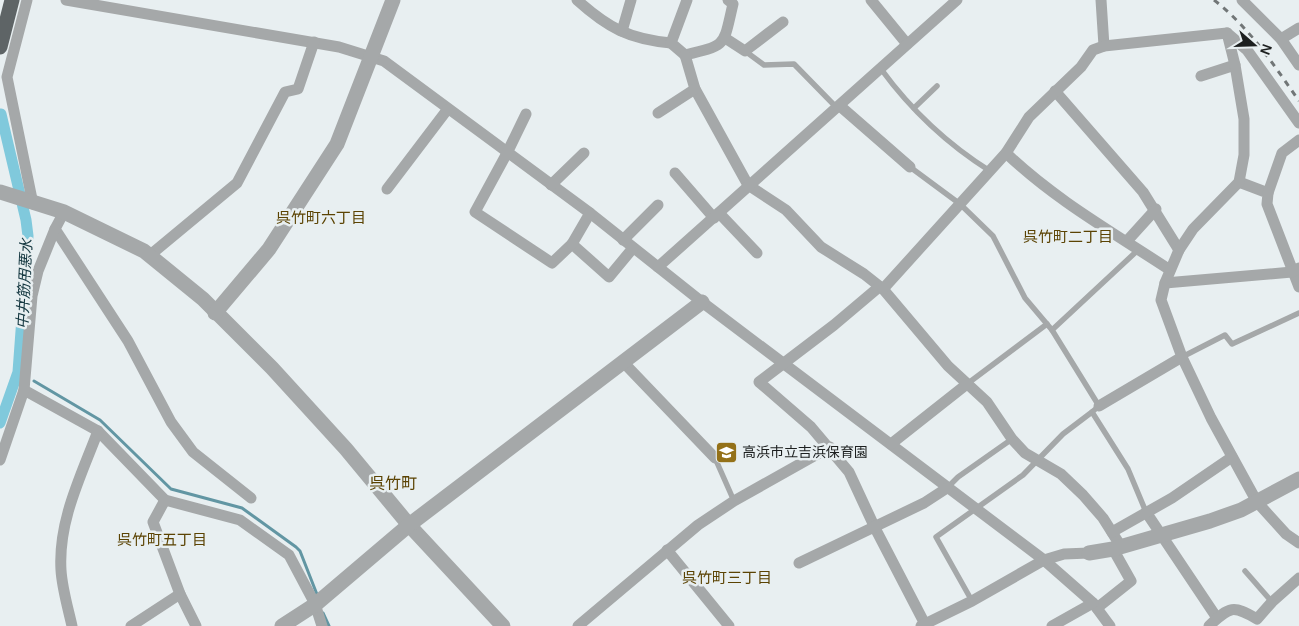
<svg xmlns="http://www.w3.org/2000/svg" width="1299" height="626" font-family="Helvetica,'Noto Sans JP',sans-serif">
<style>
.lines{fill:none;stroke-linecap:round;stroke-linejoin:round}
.stream{stroke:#6296a3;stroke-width:3}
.canal{stroke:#80c9dc;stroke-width:11}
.service{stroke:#a5a8a9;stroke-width:5.5}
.minor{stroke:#a5a8a9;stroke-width:11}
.tertiary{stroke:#a5a8a9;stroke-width:15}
.trunk{stroke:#5e6466;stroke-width:15}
.rail{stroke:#717677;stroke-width:3;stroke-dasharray:6 6;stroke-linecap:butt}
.labels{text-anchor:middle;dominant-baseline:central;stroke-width:5;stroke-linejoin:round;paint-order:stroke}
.poi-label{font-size:14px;fill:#1c1f1f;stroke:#e8eff1;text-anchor:start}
.neighbourhood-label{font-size:15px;fill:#5b4303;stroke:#e8eff1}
.water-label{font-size:15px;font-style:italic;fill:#153841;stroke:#e8eff1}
.quarter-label{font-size:16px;fill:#5b4303;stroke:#e8eff1}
</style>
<rect width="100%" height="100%" fill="#e8eff1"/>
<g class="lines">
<!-- stream -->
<g class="stream">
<path d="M 18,372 L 19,372"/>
<path d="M 34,381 L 100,420 L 171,489 L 242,508 L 296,547 L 300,551 L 318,597"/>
<path d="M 323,613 L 329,626"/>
</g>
<!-- canal -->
<path class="canal" d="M 0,423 L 18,372 L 28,236 L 26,220 L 1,114"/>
<!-- service -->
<g class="service">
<path d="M 745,51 L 764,65 L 794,64 L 837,108"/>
<path d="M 881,69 C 911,110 947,144 990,171"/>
<path d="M 914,108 L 937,86"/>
<path d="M 910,167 L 960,204 L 993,236 L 1025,298 L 1052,330 L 1099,406 L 1092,412 L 1128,469 L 1146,512"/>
<path d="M 1052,330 L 1138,250"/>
<path d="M 1182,357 L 1225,335 L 1232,344 L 1299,313"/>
<path d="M 967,384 L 1047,324"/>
<path d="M 715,458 L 734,501"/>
<path d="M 947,488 L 958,477 L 1012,439"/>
<path d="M 1245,571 L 1272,602"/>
<path d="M 972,601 L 936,537 L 1023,475 L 1063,434 L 1092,412"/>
</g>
<!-- minor -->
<g class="minor">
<path d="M 27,0 L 7,77 L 33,204"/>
<path d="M 66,0 L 339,47 L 384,61 L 590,213 L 702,302 L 1044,560 L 1093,603 L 1110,626"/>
<path d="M 577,0 C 608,28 629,39 671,43"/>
<path d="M 687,0 L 671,43 L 685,55 C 728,45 723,46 733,4 L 728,0"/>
<path d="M 871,0 L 907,44"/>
<path d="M 1101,0 L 1104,46"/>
<path d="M 1242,0 L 1281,39 L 1299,65"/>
<path d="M 622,31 L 631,0"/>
<path d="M 1227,33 L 1247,50 L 1299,123"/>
<path d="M 725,38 L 745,51 L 783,22"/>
<path d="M 1281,39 L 1299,28"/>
<path d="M 685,55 L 695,89 L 748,185 L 786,210 L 821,247 L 864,274 L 883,289 L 948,366 L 987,402 L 1012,439 L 1025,453 L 1061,474 L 1083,495 L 1103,518 L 1120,545"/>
<path d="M 1201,76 L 1235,65"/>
<path d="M 1055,91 L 1143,192 L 1179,250"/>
<path d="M 840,106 L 910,167"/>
<path d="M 658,113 L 695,89"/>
<path d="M 526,114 L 507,153 L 475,212 L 552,263 L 572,244 L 609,277 L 633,248"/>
<path d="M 1006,153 C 1055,200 1114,233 1170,270"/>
<path d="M 675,173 L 714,218"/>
<path d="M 1239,182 L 1268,193 L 1267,204 L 1299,287"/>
<path d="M 551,185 L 584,153"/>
<path d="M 387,189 L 447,110"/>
<path d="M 1268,193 L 1282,153 L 1299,140"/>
<path d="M 64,212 L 55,229 L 128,341 L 171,422 L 193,452 L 251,498"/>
<path d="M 719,213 L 757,253"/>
<path d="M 623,240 L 658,205"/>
<path d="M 1127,241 L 1156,209"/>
<path d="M 572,244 L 590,213"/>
<path d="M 149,256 L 237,183 L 285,92 L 298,89 L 314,42"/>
<path d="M 658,267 L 957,0"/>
<path d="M 1165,283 L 1292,272 L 1299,268"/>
<path d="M 879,287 L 834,325 L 759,382 L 811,427 L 849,472 L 875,528 L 926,626"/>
<path d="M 883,289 L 1006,153 L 1029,117 L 1081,67 L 1093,50 L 1104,46 L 1227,33 L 1235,65 L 1244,119 L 1244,155 L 1239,182 L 1193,229 L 1179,250 L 1165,283 L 1161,300 L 1182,357 L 1211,418 L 1257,502 L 1286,534 L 1299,543"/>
<path d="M 624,363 L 715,458"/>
<path d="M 24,390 L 98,431 L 165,500 L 240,520 L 289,555 L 315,604 L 322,626"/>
<path d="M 1099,406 L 1182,357"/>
<path d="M 891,444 L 967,384"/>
<path d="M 0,460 L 24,390 L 32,296 L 38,271 L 55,229"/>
<path d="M 165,500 L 153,522 L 180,594 L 196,626"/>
<path d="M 1146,512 L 1217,618"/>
<path d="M 1112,532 L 1172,498 L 1232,457"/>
<path d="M 667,550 L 729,626"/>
<path d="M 799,563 L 924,503 L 947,488"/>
<path d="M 1097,608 L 1131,581 L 1113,549"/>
<path d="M 72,626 C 68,608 62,588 61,570 C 58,521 81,476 98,431"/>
<path d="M 131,626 L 180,594"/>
<path d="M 578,626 L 698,525 L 734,501 L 830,447"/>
<path d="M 921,626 L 972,601 L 1044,560 L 1064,554 L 1089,553"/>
<path d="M 1052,626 L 1093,603"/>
<path d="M 1209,626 C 1230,606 1233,605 1257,619 L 1272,602 L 1299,578"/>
</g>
<!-- tertiary -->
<g class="tertiary">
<path d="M 0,192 L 64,212 L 144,251 L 203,299 L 272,368 L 346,449 L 409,525 L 503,626"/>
<path d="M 215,313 L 269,249 L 337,144 L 393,0"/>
<path d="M 1089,553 L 1113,549 L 1210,521 L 1241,510 L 1299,479"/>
<path d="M 282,626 L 316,604 L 409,525 L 702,302"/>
</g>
<!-- trunk -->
<path class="trunk" d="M 0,47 L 12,0"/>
<!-- rail -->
<path class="rail" d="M 1214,0 C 1249,27 1274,65 1299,101"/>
</g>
<!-- icons -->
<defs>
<symbol id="school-square" viewBox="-11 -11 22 22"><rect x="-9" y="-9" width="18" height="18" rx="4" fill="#947119" stroke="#e8eff1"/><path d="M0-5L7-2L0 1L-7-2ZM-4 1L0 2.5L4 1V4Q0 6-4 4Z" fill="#fff"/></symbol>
</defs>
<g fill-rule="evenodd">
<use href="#school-square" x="714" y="440" width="25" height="25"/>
</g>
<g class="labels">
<!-- poi labels -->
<g class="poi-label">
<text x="742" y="452">高浜市立吉浜保育園</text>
</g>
<!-- neighbourhood labels -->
<g class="neighbourhood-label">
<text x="321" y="217">呉竹町六丁目</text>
<text x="1068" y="236">呉竹町二丁目</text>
<text x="162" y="539">呉竹町五丁目</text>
<text x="727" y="577">呉竹町三丁目</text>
</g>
<!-- water labels -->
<g class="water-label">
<text transform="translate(24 284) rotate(-87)">中井筋用悪水</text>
</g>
<!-- quarter labels -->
<g class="quarter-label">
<text x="393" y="483">呉竹町</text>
</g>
</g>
<!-- north arrow -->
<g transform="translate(1254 45) rotate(110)" stroke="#e8eff1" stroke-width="4" paint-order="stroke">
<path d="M0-4L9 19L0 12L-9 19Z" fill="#1c1f1f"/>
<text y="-8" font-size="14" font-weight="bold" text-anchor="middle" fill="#1c1f1f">N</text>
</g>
</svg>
